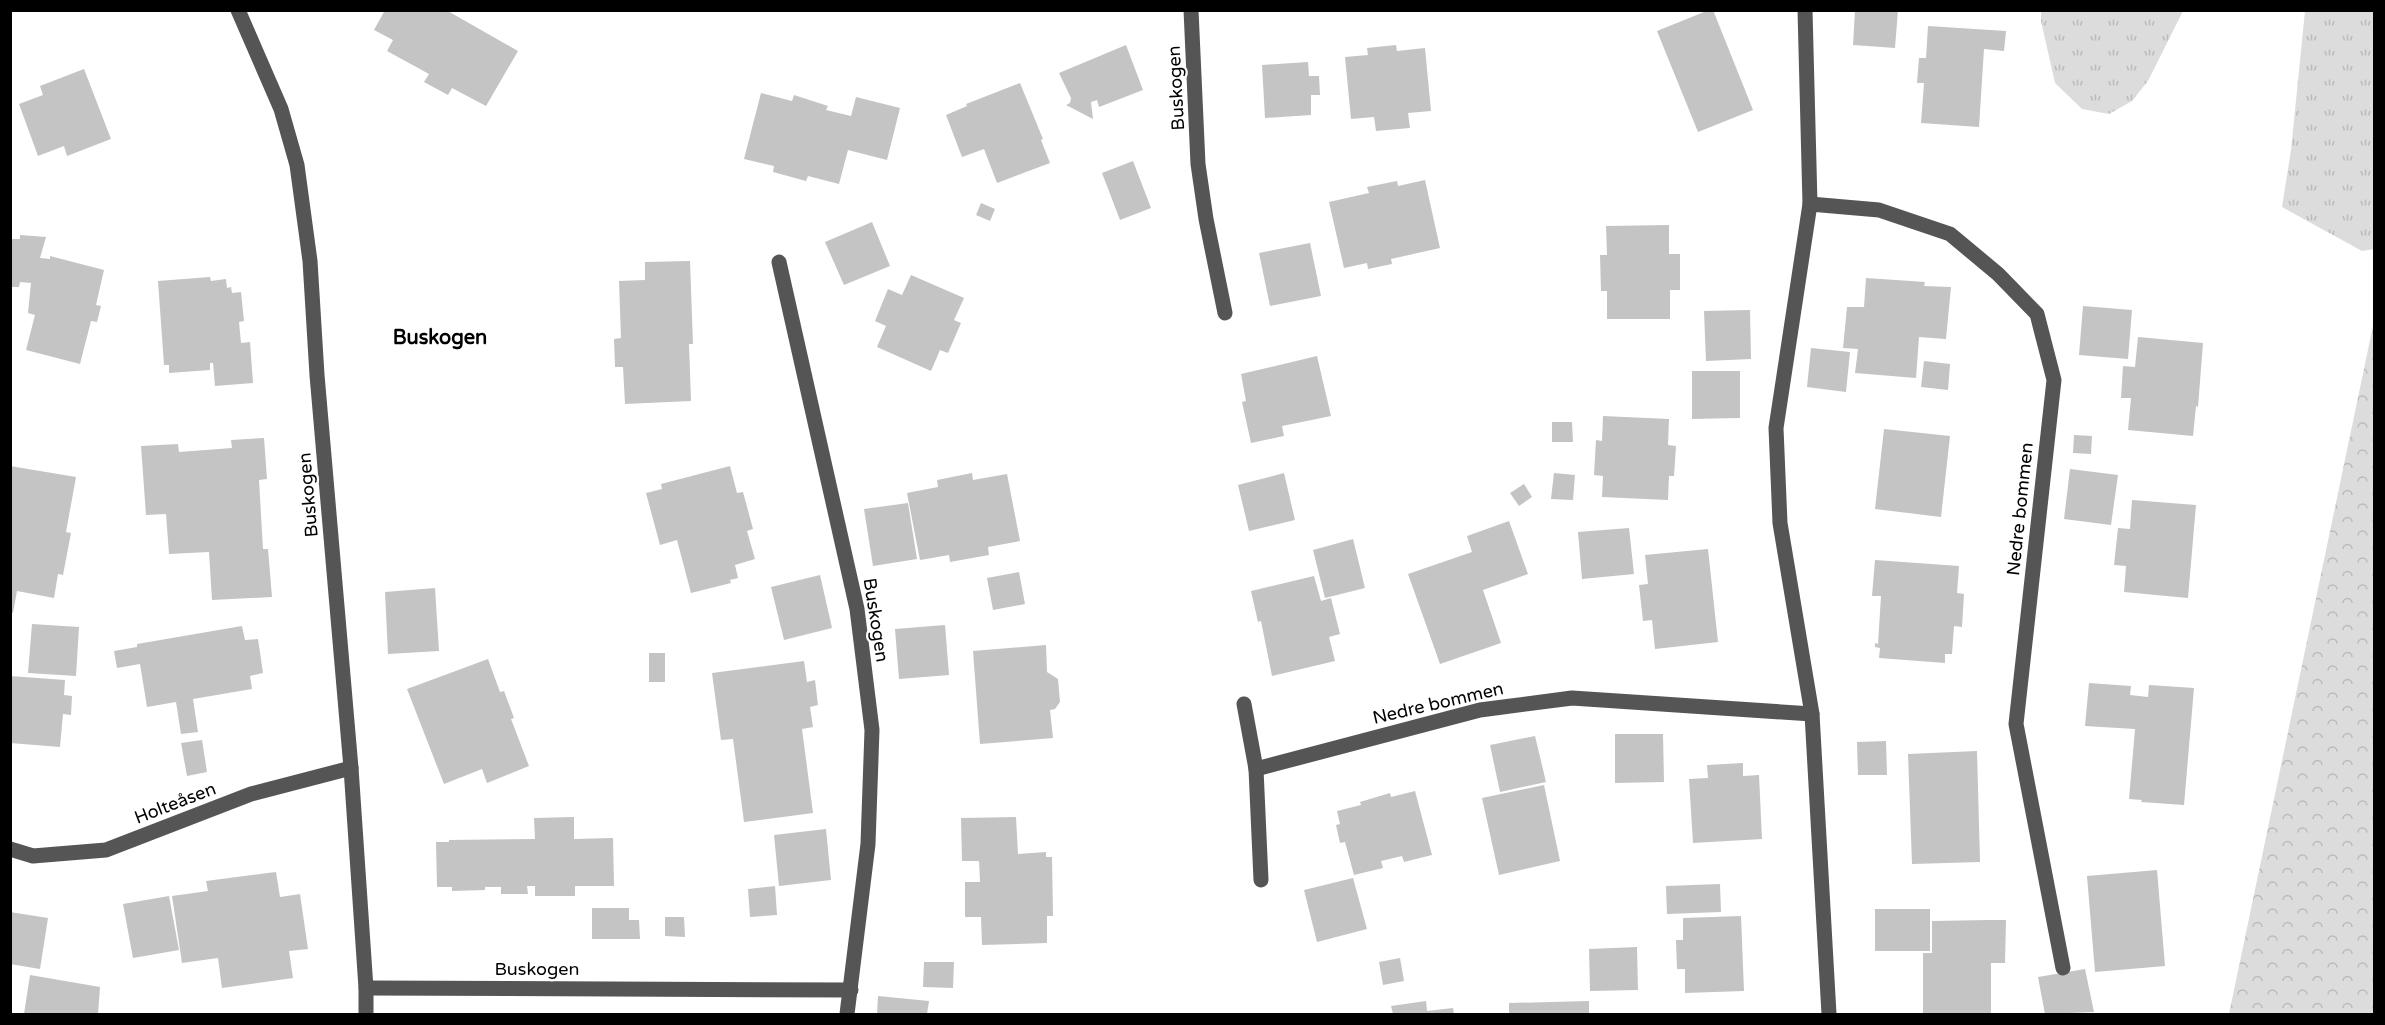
<svg xmlns="http://www.w3.org/2000/svg" width="2385" height="1025" font-family="'Varela Round',sans-serif">
<style>
.grass{fill:url(#grass-tufts)}
.forest{fill:url(#forest-crowns)}
.building{fill:#c4c4c4}
.lines{fill:none;stroke-linecap:round;stroke-linejoin:round}
.minor{stroke:#555;stroke-width:15}
.labels{text-anchor:middle;dominant-baseline:central;stroke-width:4.5;stroke-linejoin:round;paint-order:stroke}
.street-label{font-size:18px;fill:#000;stroke:#fff}
.neighbourhood-label{font-size:20px;font-weight:bold;fill:#000;stroke:#fff}
</style>
<defs>
<pattern id="grass-tufts" width="24" height="20" patternUnits="userSpaceOnUse" patternTransform="scale(1.5)"><rect width="24" height="20" fill="#dcdcdc"/><path d="M3 7l-1-3M5 7V3M7 7l1-3M15 17l-1-3M17 17v-4M19 17l1-3" fill="none" stroke="#bbb"/></pattern>
<pattern id="forest-crowns" width="20" height="18" patternUnits="userSpaceOnUse" patternTransform="scale(1.5)"><rect width="20" height="18" fill="#dcdcdc"/><path d="M2 6a3 3 0 1 1 6 0M12 15a3 3 0 1 1 6 0" fill="none" stroke="#bbb"/></pattern>
</defs>
<rect width="100%" height="100%" fill="#fff"/>
<!-- grass -->
<g class="grass">
<path d="M 2041,11 L 2041,10 L 2183,11 L 2148,81 L 2132,101 L 2109,114 L 2082,109 L 2055,83 L 2041,21 Z"/>
<path d="M 2305,11 L 2374,11 L 2374,249 L 2362,251 L 2282,207 L 2291,150 Z"/>
</g>
<!-- forest -->
<path class="forest" d="M 2374,321 L 2374,1014 L 2229,1014 Z"/>
<!-- building -->
<g class="building">
<path d="M 385,10 L 446,10 L 518,51 L 486,106 L 452,88 L 448,95 L 424,82 L 429,74 L 387,51 L 393,40 L 374,30 Z"/>
<path d="M 1709,10 L 1713,10 L 1753,110 L 1698,132 L 1657,31 Z"/>
<path d="M 1855,10 L 1898,10 L 1895,48 L 1853,45 Z"/>
<path d="M 1928,26 L 2006,31 L 2004,51 L 1984,49 L 1979,127 L 1921,123 L 1924,83 L 1917,83 L 1919,58 L 1926,58 Z"/>
<path d="M 1126,45 L 1143,90 L 1099,107 L 1097,100 L 1091,102 L 1093,119 L 1066,105 L 1070,103 L 1071,98 L 1059,73 Z"/>
<path d="M 1396,45 L 1397,51 L 1425,48 L 1431,111 L 1408,113 L 1410,128 L 1376,131 L 1374,117 L 1351,119 L 1345,57 L 1368,55 L 1367,48 Z"/>
<path d="M 1308,62 L 1309,76 L 1319,76 L 1320,95 L 1311,95 L 1311,115 L 1265,118 L 1262,65 Z"/>
<path d="M 84,69 L 111,139 L 67,156 L 64,146 L 38,156 L 19,104 L 43,95 L 40,86 Z"/>
<path d="M 1020,83 L 1043,139 L 1041,140 L 1050,163 L 997,183 L 984,149 L 962,157 L 946,115 L 967,106 L 966,104 Z"/>
<path d="M 761,93 L 792,101 L 794,95 L 828,106 L 826,110 L 851,116 L 856,97 L 900,108 L 887,160 L 848,150 L 839,184 L 808,176 L 806,181 L 773,172 L 774,166 L 744,159 Z"/>
<path d="M 1133,161 L 1151,208 L 1120,220 L 1102,173 Z"/>
<path d="M 1425,180 L 1440,248 L 1391,259 L 1392,264 L 1368,269 L 1367,263 L 1344,268 L 1329,202 L 1369,193 L 1367,187 L 1397,181 L 1398,186 Z"/>
<path d="M 981,203 L 995,209 L 990,221 L 976,215 Z"/>
<path d="M 872,222 L 890,266 L 844,285 L 825,242 Z"/>
<path d="M 1669,225 L 1669,254 L 1680,254 L 1680,290 L 1670,290 L 1670,319 L 1607,319 L 1607,291 L 1601,291 L 1600,255 L 1607,255 L 1606,226 Z"/>
<path d="M 20,235 L 46,237 L 40,258 L 50,259 L 50,256 L 104,270 L 96,305 L 101,306 L 97,322 L 91,321 L 80,364 L 26,350 L 35,315 L 28,313 L 31,283 L 20,282 L 19,287 L 10,287 L 10,239 L 20,239 Z"/>
<path d="M 1310,243 L 1321,296 L 1270,306 L 1259,253 Z"/>
<path d="M 690,261 L 693,344 L 689,344 L 691,401 L 625,404 L 623,367 L 615,367 L 614,339 L 621,338 L 619,281 L 645,280 L 645,262 Z"/>
<path d="M 911,275 L 964,298 L 954,320 L 961,323 L 948,353 L 940,350 L 931,371 L 877,347 L 886,326 L 875,321 L 888,289 L 902,295 Z"/>
<path d="M 210,277 L 211,281 L 226,279 L 227,288 L 231,287 L 232,293 L 241,292 L 244,321 L 239,322 L 241,343 L 250,342 L 253,383 L 215,386 L 213,363 L 210,363 L 210,370 L 169,373 L 169,365 L 164,365 L 158,281 Z"/>
<path d="M 1866,278 L 1925,282 L 1924,286 L 1951,287 L 1946,339 L 1919,337 L 1916,378 L 1855,373 L 1858,349 L 1843,348 L 1847,307 L 1864,307 Z"/>
<path d="M 2083,306 L 2132,310 L 2128,359 L 2079,355 Z"/>
<path d="M 1750,310 L 1751,359 L 1706,361 L 1704,311 Z"/>
<path d="M 2138,337 L 2203,343 L 2198,407 L 2196,406 L 2193,436 L 2128,430 L 2131,398 L 2121,398 L 2123,366 L 2135,367 Z"/>
<path d="M 1811,348 L 1850,352 L 1846,392 L 1807,387 Z"/>
<path d="M 1317,356 L 1331,416 L 1282,426 L 1284,436 L 1251,443 L 1242,402 L 1246,401 L 1241,374 Z"/>
<path d="M 1924,361 L 1950,364 L 1948,390 L 1921,387 Z"/>
<path d="M 1692,371 L 1740,371 L 1740,418 L 1692,419 Z"/>
<path d="M 1603,416 L 1669,419 L 1668,445 L 1676,446 L 1674,476 L 1669,476 L 1668,500 L 1602,497 L 1603,476 L 1594,475 L 1596,440 L 1602,441 Z"/>
<path d="M 1552,422 L 1572,422 L 1573,442 L 1552,442 Z"/>
<path d="M 1884,429 L 1950,436 L 1941,517 L 1875,509 Z"/>
<path d="M 2074,435 L 2092,436 L 2091,454 L 2073,453 Z"/>
<path d="M 264,438 L 267,479 L 259,480 L 263,549 L 268,549 L 272,597 L 212,600 L 209,552 L 169,554 L 166,514 L 146,515 L 141,446 L 178,444 L 179,452 L 232,448 L 231,440 Z"/>
<path d="M 10,466 L 76,477 L 66,532 L 71,533 L 63,575 L 58,574 L 54,598 L 17,591 L 13,613 L 10,612 Z"/>
<path d="M 730,466 L 737,493 L 743,492 L 753,529 L 747,531 L 755,559 L 735,565 L 738,578 L 730,580 L 731,583 L 691,593 L 677,540 L 660,545 L 646,493 L 662,489 L 661,484 Z"/>
<path d="M 2070,469 L 2118,475 L 2111,525 L 2064,519 Z"/>
<path d="M 972,473 L 973,480 L 1007,474 L 1020,541 L 988,547 L 989,555 L 950,562 L 949,555 L 920,560 L 907,493 L 938,487 L 937,480 Z"/>
<path d="M 1284,473 L 1295,520 L 1249,531 L 1238,485 Z"/>
<path d="M 1554,473 L 1575,475 L 1573,500 L 1551,499 Z"/>
<path d="M 1524,484 L 1532,497 L 1519,506 L 1510,493 Z"/>
<path d="M 2132,500 L 2196,505 L 2188,598 L 2124,592 L 2126,566 L 2114,565 L 2118,528 L 2130,529 Z"/>
<path d="M 908,503 L 917,559 L 873,566 L 864,509 Z"/>
<path d="M 1509,521 L 1528,574 L 1483,590 L 1501,643 L 1440,664 L 1408,574 L 1472,552 L 1467,536 Z"/>
<path d="M 1629,528 L 1634,574 L 1582,579 L 1578,532 Z"/>
<path d="M 1353,539 L 1365,588 L 1325,598 L 1313,550 Z"/>
<path d="M 1708,549 L 1718,642 L 1655,649 L 1652,620 L 1643,621 L 1639,585 L 1648,584 L 1645,555 Z"/>
<path d="M 1875,560 L 1959,566 L 1957,593 L 1964,594 L 1962,627 L 1954,626 L 1952,654 L 1945,654 L 1945,663 L 1879,658 L 1880,648 L 1875,647 L 1875,643 L 1878,644 L 1881,596 L 1872,596 Z"/>
<path d="M 1019,572 L 1025,604 L 993,610 L 987,578 Z"/>
<path d="M 820,575 L 832,628 L 784,640 L 771,587 Z"/>
<path d="M 1314,576 L 1321,601 L 1331,598 L 1340,634 L 1329,637 L 1335,661 L 1272,676 L 1261,621 L 1258,622 L 1251,591 Z"/>
<path d="M 435,588 L 439,651 L 388,654 L 385,592 Z"/>
<path d="M 32,624 L 79,627 L 76,676 L 28,673 Z"/>
<path d="M 945,625 L 949,675 L 899,679 L 895,629 Z"/>
<path d="M 242,626 L 245,640 L 258,639 L 263,673 L 250,676 L 252,689 L 193,699 L 198,732 L 181,734 L 176,702 L 147,707 L 140,664 L 117,668 L 114,651 L 137,647 L 137,644 Z"/>
<path d="M 1046,645 L 1047,672 L 1058,679 L 1060,702 L 1055,709 L 1050,710 L 1053,738 L 980,744 L 973,651 Z"/>
<rect x="649" y="653" width="16" height="29"/>
<path d="M 488,659 L 500,692 L 504,691 L 514,718 L 511,719 L 529,766 L 487,783 L 482,769 L 444,784 L 407,689 Z"/>
<path d="M 804,661 L 807,682 L 815,680 L 818,705 L 810,707 L 813,727 L 802,729 L 813,813 L 744,822 L 733,739 L 721,740 L 712,673 Z"/>
<path d="M 10,676 L 65,680 L 64,695 L 72,696 L 71,715 L 63,714 L 60,747 L 10,743 Z"/>
<path d="M 2089,683 L 2131,686 L 2130,695 L 2148,697 L 2149,685 L 2194,688 L 2184,805 L 2141,802 L 2142,800 L 2129,799 L 2135,729 L 2085,726 Z"/>
<path d="M 1615,734 L 1663,734 L 1664,782 L 1615,783 Z"/>
<path d="M 1535,736 L 1546,782 L 1500,792 L 1490,745 Z"/>
<path d="M 202,740 L 207,772 L 187,776 L 181,743 Z"/>
<path d="M 1886,741 L 1887,775 L 1858,775 L 1857,742 Z"/>
<path d="M 1977,751 L 1980,862 L 1912,864 L 1908,754 Z"/>
<path d="M 1743,763 L 1743,776 L 1759,775 L 1762,839 L 1693,843 L 1689,779 L 1708,778 L 1707,765 Z"/>
<path d="M 1544,785 L 1560,861 L 1499,875 L 1482,798 Z"/>
<path d="M 1415,791 L 1432,855 L 1404,862 L 1402,856 L 1381,861 L 1383,868 L 1354,875 L 1345,842 L 1340,843 L 1336,825 L 1340,824 L 1337,811 L 1361,805 L 1360,802 L 1390,793 L 1391,797 Z"/>
<path d="M 574,817 L 574,839 L 613,838 L 614,886 L 575,886 L 575,896 L 535,896 L 535,886 L 527,886 L 528,894 L 501,894 L 501,887 L 485,887 L 485,890 L 452,891 L 452,887 L 437,887 L 436,842 L 449,842 L 449,840 L 535,839 L 534,818 Z"/>
<path d="M 1016,817 L 1018,854 L 1046,852 L 1046,857 L 1052,857 L 1053,916 L 1047,916 L 1047,943 L 982,945 L 981,917 L 965,917 L 965,882 L 980,882 L 979,861 L 962,861 L 961,818 Z"/>
<path d="M 826,829 L 831,880 L 779,886 L 774,835 Z"/>
<path d="M 2157,870 L 2165,966 L 2095,972 L 2087,876 Z"/>
<path d="M 276,872 L 280,897 L 300,894 L 308,949 L 289,951 L 293,978 L 222,988 L 218,958 L 182,963 L 172,896 L 208,891 L 206,881 Z"/>
<path d="M 1353,878 L 1367,929 L 1317,942 L 1304,890 Z"/>
<path d="M 1720,884 L 1721,912 L 1667,914 L 1666,886 Z"/>
<path d="M 775,886 L 777,915 L 750,917 L 748,889 Z"/>
<path d="M 169,896 L 179,950 L 133,958 L 123,904 Z"/>
<path d="M 592,908 L 629,908 L 629,920 L 639,920 L 640,939 L 592,939 Z"/>
<rect x="1875" y="909" width="55" height="42"/>
<path d="M 10,912 L 48,918 L 40,969 L 10,964 Z"/>
<path d="M 1741,916 L 1744,991 L 1685,993 L 1685,969 L 1677,969 L 1676,940 L 1683,940 L 1683,918 Z"/>
<path d="M 665,917 L 684,917 L 685,937 L 665,936 Z"/>
<path d="M 1989,920 L 2006,920 L 2005,963 L 1991,963 L 1991,1014 L 1923,1014 L 1923,953 L 1932,953 L 1932,921 Z"/>
<path d="M 1637,947 L 1638,990 L 1590,991 L 1589,949 Z"/>
<path d="M 1400,958 L 1404,981 L 1383,985 L 1379,962 Z"/>
<path d="M 924,962 L 954,962 L 953,988 L 923,987 Z"/>
<path d="M 2085,969 L 2094,1012 L 2045,1014 L 2038,977 Z"/>
<path d="M 30,975 L 100,987 L 98,1014 L 24,1014 Z"/>
<path d="M 878,996 L 929,1001 L 927,1014 L 877,1014 Z"/>
<path d="M 1426,1001 L 1427,1011 L 1453,1008 L 1454,1014 L 1393,1014 L 1391,1006 Z"/>
<path d="M 1589,1001 L 1589,1014 L 1509,1014 L 1509,1003 Z"/>
</g>
<g class="lines">
<!-- minor -->
<g class="minor">
<path d="M 238,10 L 281,109 L 297,165 L 310,261 L 317,375 L 351,768 L 366,988 L 366,1014"/>
<path d="M 1191,10 L 1198,164 L 1206,219 L 1225,313"/>
<path d="M 1805,10 L 1810,204 L 1776,428 L 1780,523 L 1812,714 L 1829,1014"/>
<path d="M 1810,204 L 1879,210 L 1950,234 L 1998,274 L 2037,314 L 2054,380 L 2016,724 L 2063,968"/>
<path d="M 779,262 L 857,609 L 872,730 L 868,844 L 847,1014"/>
<path d="M 1244,704 L 1256,769 L 1261,880"/>
<path d="M 1256,769 L 1480,710 L 1572,698 L 1812,714"/>
<path d="M 10,849 L 33,856 L 106,850 L 251,794 L 351,768"/>
<path d="M 366,988 L 851,990"/>
</g>
</g>
<g class="labels">
<!-- street labels -->
<g class="street-label">
<text transform="translate(1176 88) rotate(-93)">Buskogen</text>
<text transform="translate(308 495) rotate(-95)">Buskogen</text>
<text transform="translate(2020 509) rotate(-84)">Nedre bommen</text>
<text transform="translate(876 620) rotate(81)">Buskogen</text>
<text transform="translate(1438 703) rotate(-13)">Nedre bommen</text>
<text transform="translate(175 803) rotate(-21)">Holteåsen</text>
<text x="537" y="969">Buskogen</text>
</g>
<!-- neighbourhood labels -->
<g class="neighbourhood-label">
<text x="440" y="338">Buskogen</text>
</g>
</g>
<!-- border -->
<rect width="2385" height="1025" fill="none" stroke="#000000" stroke-width="24"/>
</svg>
